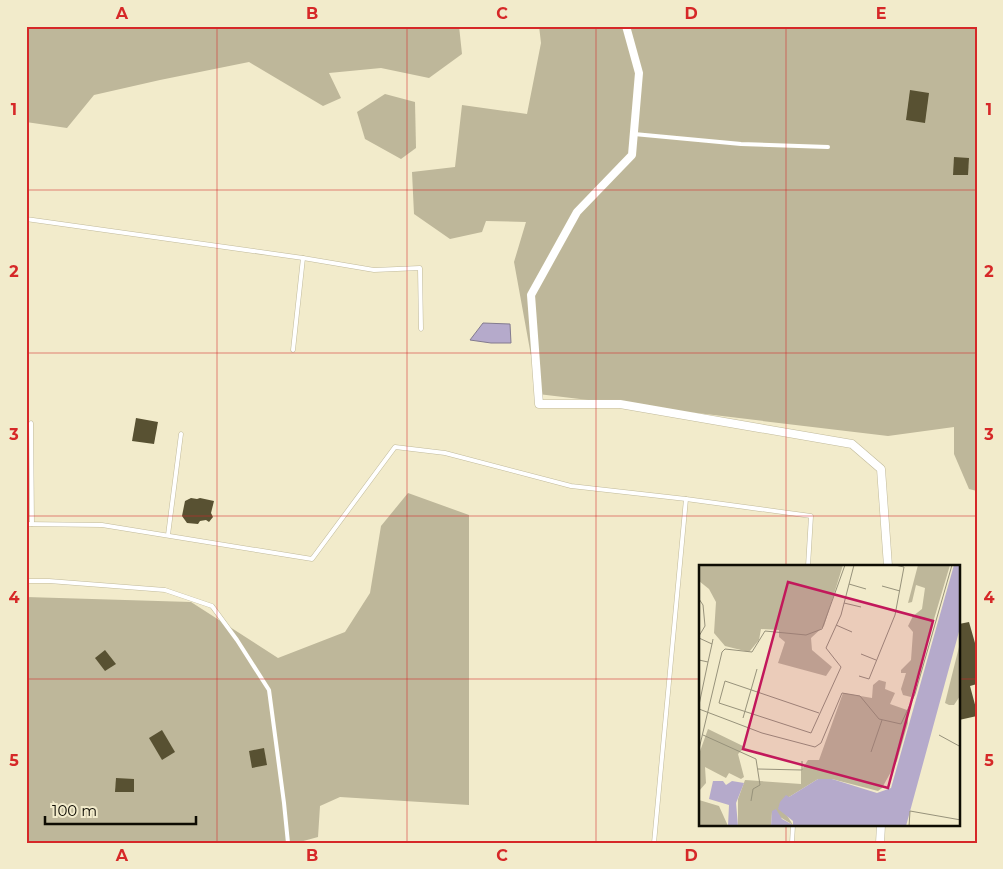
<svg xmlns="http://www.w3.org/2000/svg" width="1003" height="869" font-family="Montserrat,sans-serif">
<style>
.green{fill:#beb79a}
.water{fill:#b5aacb;stroke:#837b8f}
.building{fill:#585132}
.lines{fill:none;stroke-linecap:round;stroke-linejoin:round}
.service-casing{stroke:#c1ba9b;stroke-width:5}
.minor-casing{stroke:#c1ba9b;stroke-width:9}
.service{stroke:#fff;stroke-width:4}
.minor{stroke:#fff;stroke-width:8}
.grid{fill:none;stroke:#d62828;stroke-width:1;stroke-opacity:0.55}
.inset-road{fill:none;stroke:#97927b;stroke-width:1}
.view{fill:#c2185b;fill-opacity:0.15;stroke:#c2185b;stroke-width:2.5}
.inset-edge{fill:none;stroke:#0e0c03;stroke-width:2.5}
.neatline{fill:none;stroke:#d62828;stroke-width:2}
.grid-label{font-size:16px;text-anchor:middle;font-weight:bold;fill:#d62828}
</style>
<rect width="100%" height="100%" fill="#f2ebcb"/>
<!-- green -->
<g class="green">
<path d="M 26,26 L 459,26 L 462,54 L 429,78 L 381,68 L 329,73 L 341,98 L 323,106 L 249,62 L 160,80 L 94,95 L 67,128 L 26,122 Z"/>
<path d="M 539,26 L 977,26 L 977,491 L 969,489 L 954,454 L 954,427 L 888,436 L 538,394 L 514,262 L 526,222 L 486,221 L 482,232 L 450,239 L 414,214 L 412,172 L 455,167 L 462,105 L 527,114 L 541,43 Z"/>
<path d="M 385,94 L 415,102 L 416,148 L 401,159 L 365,139 L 357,112 Z"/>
<path d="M 408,493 L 469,515 L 469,805 L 340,797 L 320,806 L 318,837 L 296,843 L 26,843 L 26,597 L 191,602 L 278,658 L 345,632 L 370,593 L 381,526 Z"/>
</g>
<!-- water -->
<path class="water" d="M 483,323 L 510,324 L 511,343 L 491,343 L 470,340 Z"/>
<!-- building -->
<g class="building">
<path d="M 910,90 L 929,93 L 925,123 L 906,120 Z"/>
<path d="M 954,157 L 969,158 L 968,175 L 953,175 Z"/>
<path d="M 136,418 L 158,422 L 154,444 L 132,441 Z"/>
<path d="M 191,498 L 197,499 L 200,498 L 214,501 L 211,513 L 213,517 L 209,522 L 206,520 L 200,521 L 198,524 L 187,523 L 182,516 L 185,501 Z"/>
<path d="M 969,622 L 977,650 L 977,684 L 970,686 L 977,712 L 977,716 L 959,720 L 959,624 Z"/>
<path d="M 105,650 L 116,664 L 105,671 L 95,658 Z"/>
<path d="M 162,730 L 175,752 L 162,760 L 149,738 Z"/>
<path d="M 264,748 L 267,765 L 252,768 L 249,751 Z"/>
<path d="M 116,778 L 134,779 L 134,792 L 115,792 Z"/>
</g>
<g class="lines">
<defs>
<g id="service">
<path d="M 634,134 L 741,144 L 828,147"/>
<path d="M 26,219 L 303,258 L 374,270 L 420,268 L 421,329"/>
<path d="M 293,350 L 303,258"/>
<path d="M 31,423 L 32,524"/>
<path d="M 26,524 L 102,525 L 312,559 L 395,447 L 445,453 L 571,486 L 686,499 L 811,516 L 808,566"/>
<path d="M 168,535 L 181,434"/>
<path d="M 26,581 L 49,581 L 165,590 L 212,606 L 237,640 L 269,690 L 284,803 L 288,843"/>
<path d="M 654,843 L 686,499"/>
<path d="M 792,843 L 793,825"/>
</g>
<g id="minor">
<path d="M 626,26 L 639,73 L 632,155 L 577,212 L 531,295 L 539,404 L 620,404 L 852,444 L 881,469 L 888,566"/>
<path d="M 880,843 L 881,825"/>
</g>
</defs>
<!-- service casing -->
<use href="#service" class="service-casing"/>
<!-- minor casing -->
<use href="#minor" class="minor-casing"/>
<!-- service -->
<use href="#service" class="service"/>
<!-- minor -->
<use href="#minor" class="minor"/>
</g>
<!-- grid -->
<path class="grid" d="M 217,26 L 217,843M 407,26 L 407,843M 596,26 L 596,843M 786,26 L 786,566M 26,190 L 977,190M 26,353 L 977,353M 26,516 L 977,516M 26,679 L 700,679M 959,679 L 977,679M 786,825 L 786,843"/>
<!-- overview -->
<g transform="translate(699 565)">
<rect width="261" height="261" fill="#f2ebcb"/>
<path d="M 0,0 L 144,0 L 125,61 L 112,73 L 113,85 L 133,102 L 127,111 L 79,98 L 86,77 L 80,72 L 80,65 L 62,64 L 60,75 L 50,87 L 26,81 L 15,68 L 17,37 L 10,24 L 0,16 ZM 219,0 L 251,0 L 212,132 L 204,130 L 202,124 L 207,108 L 202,108 L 202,105 L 212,95 L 214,67 L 209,61 L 214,51 L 223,44 L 226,23 L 217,20 L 213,37 L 209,38 ZM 261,78 L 261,131 L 255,140 L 250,140 L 246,138 ZM 180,115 L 187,117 L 186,124 L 196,128 L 191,139 L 208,145 L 209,158 L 198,196 L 183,223 L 179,226 L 133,214 L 119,214 L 90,232 L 87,249 L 94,260 L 73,247 L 72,261 L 39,261 L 39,234 L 46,215 L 102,219 L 102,206 L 109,195 L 120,195 L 144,128 L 173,133 L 174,120 ZM 9,164 L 46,182 L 39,189 L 45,212 L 42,214 L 30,208 L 27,213 L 6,202 L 7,218 L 0,226 L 0,189 ZM 0,235 L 20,241 L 29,261 L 0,261 Z" fill="#beb79a"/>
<path d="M 255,0 L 261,0 L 261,63 L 207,261 L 72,261 L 73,246 L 77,244 L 83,254 L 94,260 L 94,256 L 79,244 L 81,237 L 87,230 L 90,232 L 119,214 L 133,214 L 178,228 L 192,223 ZM 14,216 L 24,216 L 27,220 L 33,216 L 45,218 L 37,238 L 39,261 L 29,261 L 30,240 L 10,234 Z" fill="#b5aacb"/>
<path class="inset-road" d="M 150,19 L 167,24M 183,21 L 201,26M 0,34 L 4,40 L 6,61 L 0,71M 145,38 L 162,42M 137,60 L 153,67M 0,73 L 13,79 L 14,74M 162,89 L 177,95M 0,95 L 9,97 L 13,79M 160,111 L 170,114 L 196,50 L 205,2 L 196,0M 0,140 L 9,97M 0,144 L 63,168 L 116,182 L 122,178 L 143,128 L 161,131 L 180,154 L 202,159 L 216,129 L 253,0M 120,148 L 26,116 L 20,138 L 112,168 L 142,102 L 127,83 L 142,50 L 155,0M 44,153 L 58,104M 4,170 L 57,194 L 61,220 L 54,224 L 52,236M 240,170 L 262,182M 0,184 L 23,87 L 26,84 L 53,87 L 66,66 L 107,70 L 123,64 L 146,0M 172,187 L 183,155M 59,204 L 103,205 L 103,196M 210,262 L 211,246 L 262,255"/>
<path class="view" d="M 89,17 L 234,56 L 189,223 L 44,184 Z"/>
<rect width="261" height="261" class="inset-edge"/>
</g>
<!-- border -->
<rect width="1003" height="869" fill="none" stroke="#f2ebcb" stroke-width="55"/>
<!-- scale -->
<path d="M45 816v8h151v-8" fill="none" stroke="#0e0c03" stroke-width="2.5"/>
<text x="52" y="816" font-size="15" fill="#0e0c03" stroke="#f2ebcb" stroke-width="4" paint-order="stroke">100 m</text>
<rect x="28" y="28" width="948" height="814" class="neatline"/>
<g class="grid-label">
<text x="122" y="19">A</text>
<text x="312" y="19">B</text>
<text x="502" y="19">C</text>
<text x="691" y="19">D</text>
<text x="881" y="19">E</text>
<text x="14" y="115">1</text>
<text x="989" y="115">1</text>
<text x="14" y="277">2</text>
<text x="989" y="277">2</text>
<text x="14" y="440">3</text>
<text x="989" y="440">3</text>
<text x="14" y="603">4</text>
<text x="989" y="603">4</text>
<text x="14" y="766">5</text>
<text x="989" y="766">5</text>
<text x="122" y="861">A</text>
<text x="312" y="861">B</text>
<text x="502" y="861">C</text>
<text x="691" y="861">D</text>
<text x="881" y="861">E</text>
</g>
</svg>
